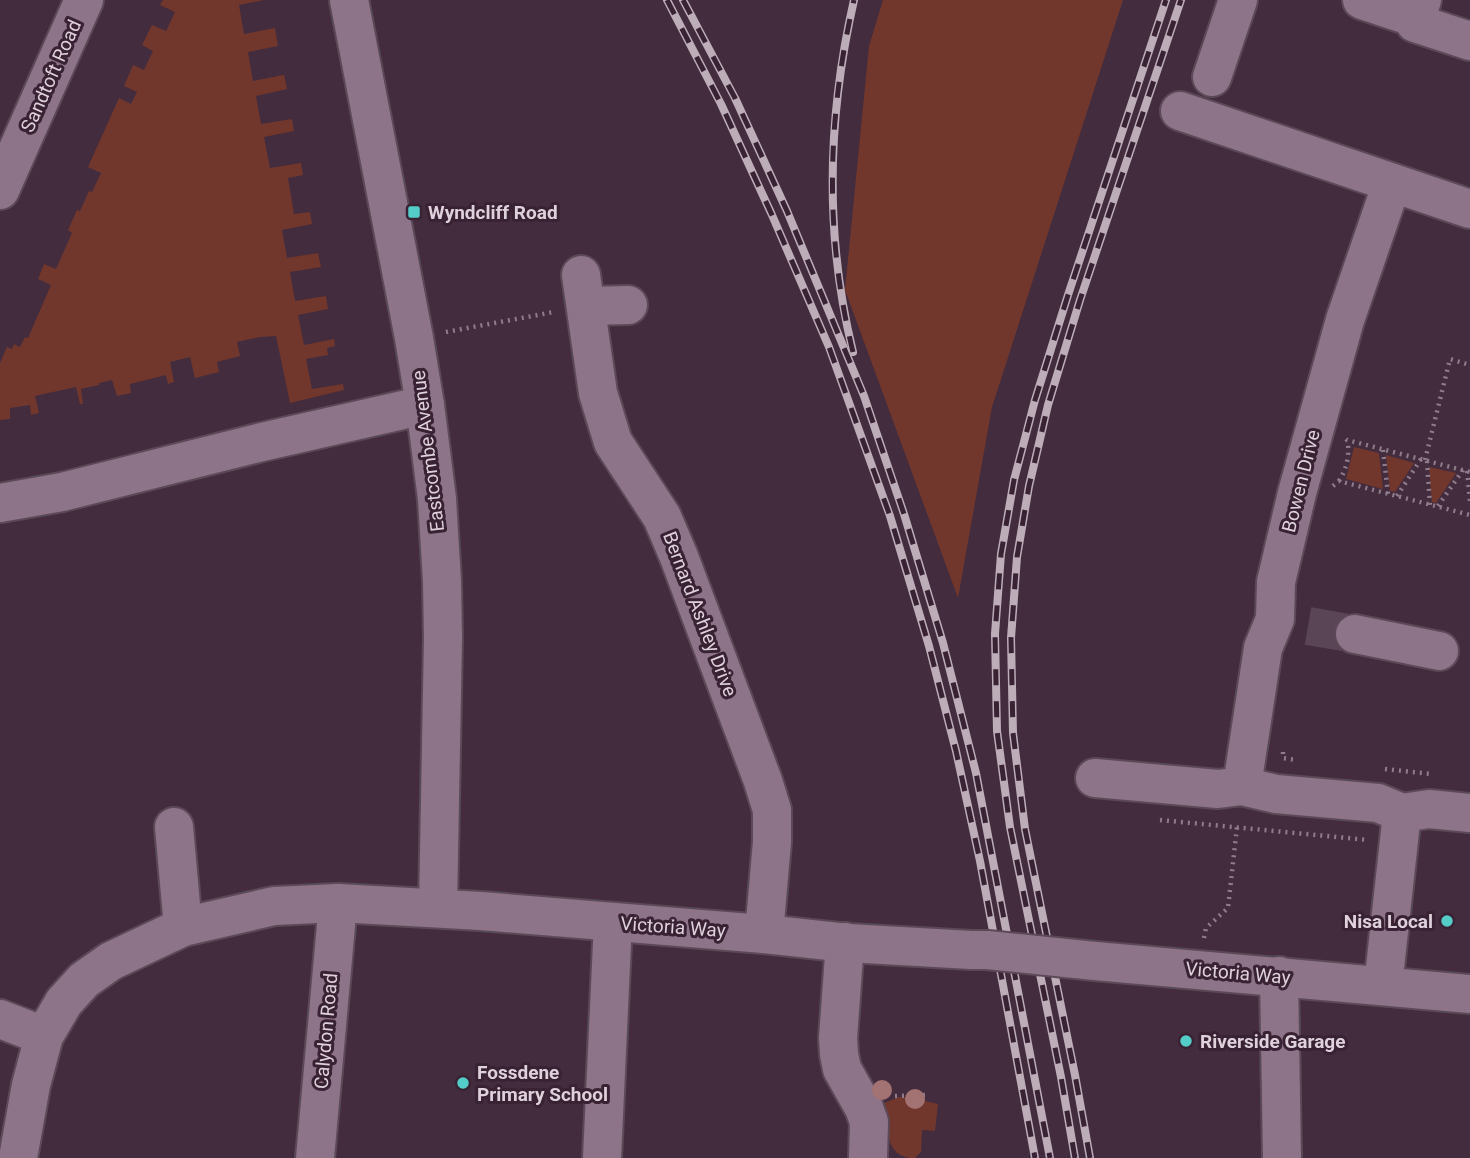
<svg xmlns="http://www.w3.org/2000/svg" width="1470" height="1158" font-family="Roboto,sans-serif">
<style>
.green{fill:#71372c}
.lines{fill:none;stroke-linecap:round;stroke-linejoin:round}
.minor-tunnel{stroke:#5a4556;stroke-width:38;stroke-dasharray:38 19;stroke-linecap:butt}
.minor-casing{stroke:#5c4958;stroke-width:42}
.path{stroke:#8f7d8b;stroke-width:4.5;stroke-dasharray:2 5;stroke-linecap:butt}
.minor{stroke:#8e7488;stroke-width:38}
.rail-casing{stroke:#bdadb9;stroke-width:8}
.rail{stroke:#382233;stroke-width:5;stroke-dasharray:16;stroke-linecap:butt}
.minor-bridge-casing{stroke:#5c4958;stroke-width:42;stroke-linecap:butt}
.minor-bridge{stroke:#8e7488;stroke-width:38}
.tree{fill:#a37272}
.poi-dot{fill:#54cdc8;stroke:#382233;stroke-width:2.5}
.labels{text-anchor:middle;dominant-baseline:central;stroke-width:6;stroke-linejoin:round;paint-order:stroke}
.street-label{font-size:19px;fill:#dfd1dc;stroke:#382233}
.poi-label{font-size:19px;font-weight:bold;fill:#dfd1dc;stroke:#382233;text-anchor:start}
</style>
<rect width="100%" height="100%" fill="#432c3e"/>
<!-- green -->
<g class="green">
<path d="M 163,0 L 264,0 L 239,5 L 244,34 L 275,28 L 278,46 L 248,52 L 253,81 L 284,75 L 287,89 L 256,96 L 261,124 L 292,119 L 294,131 L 264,137 L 270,168 L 301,163 L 303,175 L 288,178 L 294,214 L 310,212 L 312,224 L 282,230 L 287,258 L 318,253 L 321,267 L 290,272 L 295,301 L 326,296 L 328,309 L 298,315 L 304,345 L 334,339 L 335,346 L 327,348 L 328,355 L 306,359 L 312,389 L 343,384 L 344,390 L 290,403 L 276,336 L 260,337 L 237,342 L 240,356 L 217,362 L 219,372 L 195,378 L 190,357 L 170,362 L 174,382 L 168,384 L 166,375 L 130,384 L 131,393 L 117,396 L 112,380 L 99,383 L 99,385 L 81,389 L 83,404 L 80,404 L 76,387 L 35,396 L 39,413 L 31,415 L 30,405 L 10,408 L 10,419 L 0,420 L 0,363 L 7,347 L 12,349 L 14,344 L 20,347 L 25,337 L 28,338 L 51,285 L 38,279 L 44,264 L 56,269 L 72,233 L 68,230 L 77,210 L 80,211 L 89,191 L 92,192 L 101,173 L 88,167 L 119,98 L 131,104 L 137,92 L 124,86 L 133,65 L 144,70 L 153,51 L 142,45 L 152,25 L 166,31 L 175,12 L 160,5 Z"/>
<path d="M 883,0 L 1123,0 L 992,407 L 958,598 L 845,290 L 869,46 Z"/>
<path d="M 1354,447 L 1379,453 L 1383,489 L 1346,479 Z"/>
<path d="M 1386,455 L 1414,463 L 1395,492 L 1390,491 Z"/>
<path d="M 1429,467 L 1456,473 L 1436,503 L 1432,502 Z"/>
<path d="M 899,1097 L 925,1098 L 925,1101 L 938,1104 L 935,1131 L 922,1130 L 921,1152 L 915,1158 C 882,1158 891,1126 882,1104 Z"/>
</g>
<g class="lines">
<!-- minor-tunnel -->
<path class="minor-tunnel" d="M 1308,626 L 1355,634"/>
<defs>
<g id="minor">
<path d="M 349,0 L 414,338 L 425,405 L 437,499 L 442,581 L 443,638 L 438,908"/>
<path d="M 1362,0 L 1416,18 L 1422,0"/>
<path d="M 1416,18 L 1415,23 L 1470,41"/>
<path d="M 1212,77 L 1238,0"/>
<path d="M 1180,111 L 1470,209"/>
<path d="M 0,190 L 84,0"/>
<path d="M 581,275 L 598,393 L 613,442 L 662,517 L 679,557 L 763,781 L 772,810 L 772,842 L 764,934"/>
<path d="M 586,306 L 628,305"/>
<path d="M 0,503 L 62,492 L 262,442 L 425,405"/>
<path d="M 1355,634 L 1439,651"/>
<path d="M 1095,778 L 1218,789 L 1242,786 L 1276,794 L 1378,803 L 1402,813 L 1383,986"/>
<path d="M 1242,786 L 1263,648 L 1275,619 L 1276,582 L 1297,493 L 1345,320 L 1392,183"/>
<path d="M 1402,813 L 1429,809 L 1470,813"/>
<path d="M 174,827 L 183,927"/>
<path d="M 845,942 L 838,1038 L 839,1054 L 842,1069 L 864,1108 L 869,1122 L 868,1158"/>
<path d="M 1095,961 L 1470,994"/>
<path d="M 1279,976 L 1282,1158"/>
<path d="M 0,1019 L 44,1036"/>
<path d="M 18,1158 L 31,1085 L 44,1036 L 64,1002 L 84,980 L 111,961 L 183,927 L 274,906 L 338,903 L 481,911 L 764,934 L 848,943 L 971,950"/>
<path d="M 315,1158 L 338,903"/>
<path d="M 602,1158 L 613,922"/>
</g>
</defs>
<!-- minor casing -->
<use href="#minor" class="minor-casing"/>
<!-- path -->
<g class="path">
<path d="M 446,332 L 554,312"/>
<path d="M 1346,439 L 1347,440 L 1470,472"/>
<path d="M 1383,450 L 1388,494"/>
<path d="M 1425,460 L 1450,359 L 1470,365"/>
<path d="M 1427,461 L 1430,505"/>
<path d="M 1467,471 L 1470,501"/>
<path d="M 1339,481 C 1347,468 1349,457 1348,442"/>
<path d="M 1333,486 L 1339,481 L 1470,515"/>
<path d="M 1397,496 L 1421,459"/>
<path d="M 1438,506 L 1463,470"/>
<path d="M 1283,752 L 1283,758 L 1296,760"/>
<path d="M 1385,769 L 1432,774"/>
<path d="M 1160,820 L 1368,840"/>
<path d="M 1204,938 L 1206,928 L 1228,908 L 1237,827"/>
<path d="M 895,1096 L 925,1095"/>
</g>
<!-- minor -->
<use href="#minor" class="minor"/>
<defs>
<g id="rail">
<path d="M 667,0 L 721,104 L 772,215 L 829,347 L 890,516 L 929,646 L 956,751 L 980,861 L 1035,1158"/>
<path d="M 683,0 L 735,98 L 787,211 L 864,396 L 904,514 L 943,643 L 976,773 L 1050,1158"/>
<path d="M 853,352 C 824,234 827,118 854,0"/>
<path d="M 1075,1158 L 1061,1077 L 1010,827 L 997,731 L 995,634 L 1001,554 L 1014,480 L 1035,400 L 1068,295 L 1166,0"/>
<path d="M 1090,1158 L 1075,1075 L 1025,829 L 1013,733 L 1011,638 L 1017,557 L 1029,486 L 1048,405 L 1080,300 L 1181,0"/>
</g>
</defs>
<!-- rail casing -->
<use href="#rail" class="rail-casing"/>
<!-- rail -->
<use href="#rail" class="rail"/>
<defs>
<path id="minor-bridge" d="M 971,950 L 987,950 L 1095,961"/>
</defs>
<!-- minor-bridge casing -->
<use href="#minor-bridge" class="minor-bridge-casing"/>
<!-- minor-bridge -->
<use href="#minor-bridge" class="minor-bridge"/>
</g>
<!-- trees -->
<g class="tree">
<circle cx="882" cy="1090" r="10"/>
<circle cx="915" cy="1099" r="10"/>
</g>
<!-- markers -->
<g class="poi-dot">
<rect x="407" y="205" width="14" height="14" rx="3.5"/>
<circle cx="1447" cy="921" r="7"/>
<circle cx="1186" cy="1041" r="7"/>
<circle cx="463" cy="1083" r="7"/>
</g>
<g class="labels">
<!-- street labels -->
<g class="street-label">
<text transform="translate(51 76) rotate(-66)">Sandtoft Road</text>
<text transform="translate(428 451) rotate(-97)">Eastcombe Avenue</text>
<text transform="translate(1301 481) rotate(-76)">Bowen Drive</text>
<text transform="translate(700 614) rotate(69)">Bernard Ashley Drive</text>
<text transform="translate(673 927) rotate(4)">Victoria Way</text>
<text transform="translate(1238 973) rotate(5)">Victoria Way</text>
<text transform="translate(326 1031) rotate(-85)">Calydon Road</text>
</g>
<!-- poi labels -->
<g class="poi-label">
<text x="428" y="212">Wyndcliff Road</text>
<text x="1433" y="921" text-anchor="end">Nisa Local</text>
<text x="1200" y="1041">Riverside Garage</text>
<text x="477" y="1072">Fossdene<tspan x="477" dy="22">Primary School</tspan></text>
</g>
</g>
</svg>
